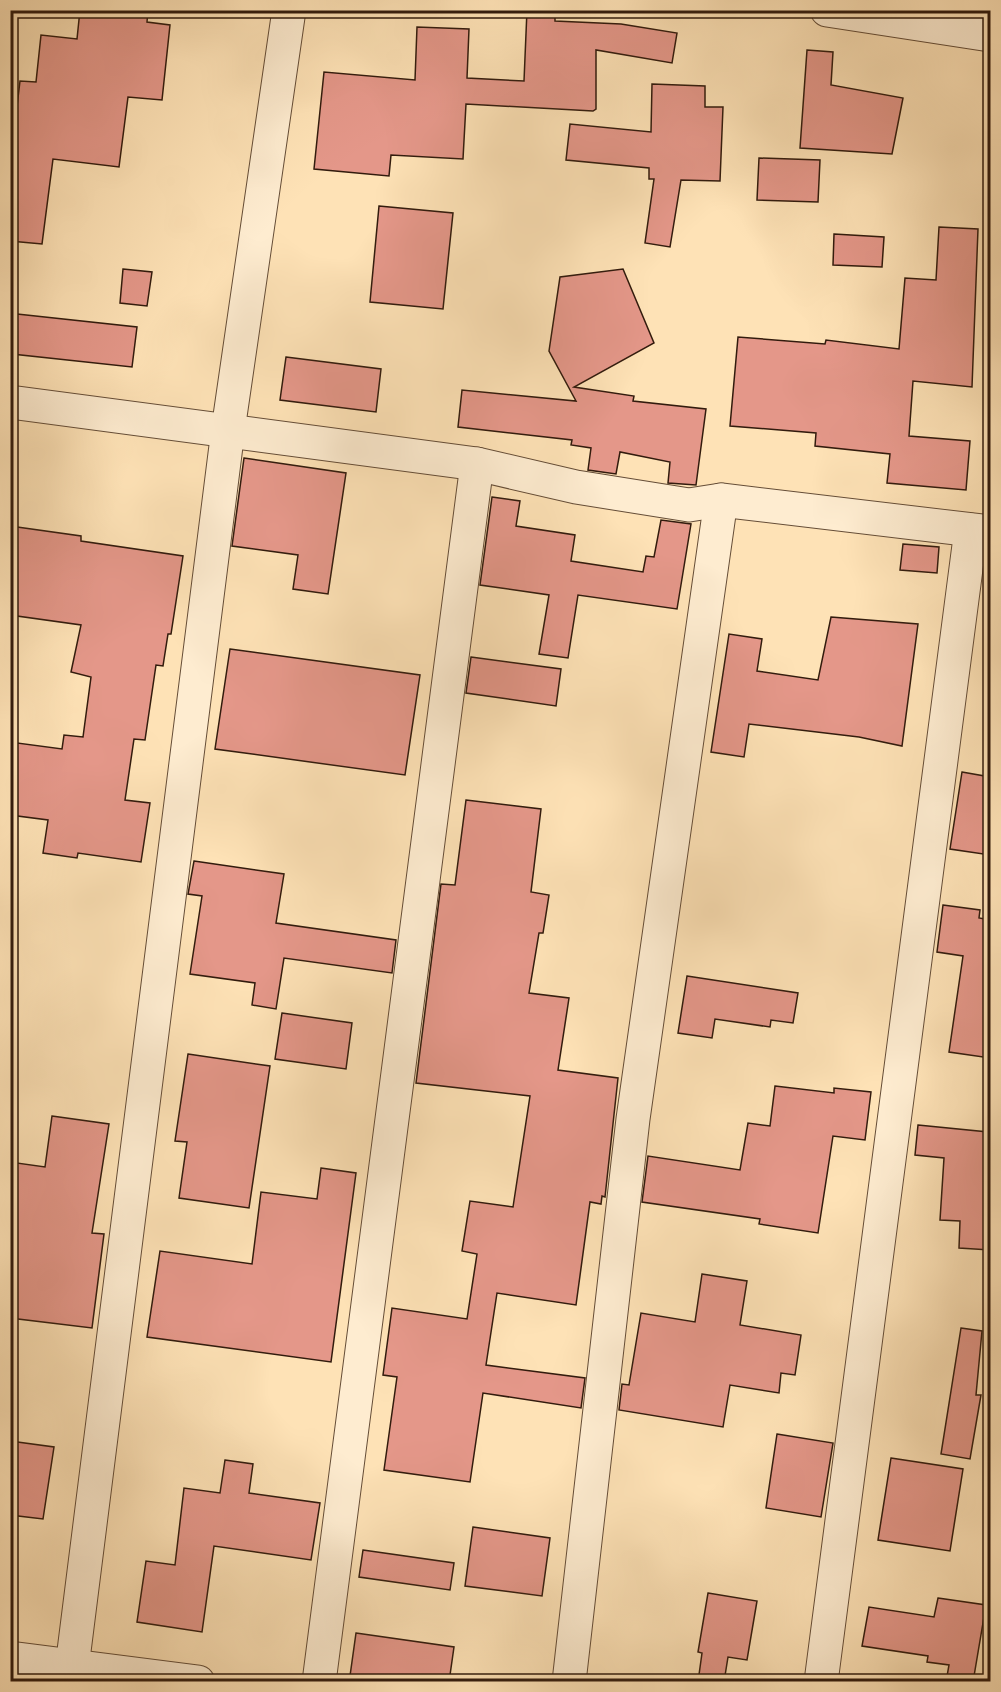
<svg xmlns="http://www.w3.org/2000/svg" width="1001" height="1692" font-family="'IM FELL Great Primer',serif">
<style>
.building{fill:#e49789;stroke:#321b0d;stroke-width:1.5}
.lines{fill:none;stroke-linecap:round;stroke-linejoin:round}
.minor-casing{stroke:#654d37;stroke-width:35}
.minor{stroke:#feecd0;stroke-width:33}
</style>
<rect width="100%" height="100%" fill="#fee2b6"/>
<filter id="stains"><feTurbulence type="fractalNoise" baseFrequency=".00333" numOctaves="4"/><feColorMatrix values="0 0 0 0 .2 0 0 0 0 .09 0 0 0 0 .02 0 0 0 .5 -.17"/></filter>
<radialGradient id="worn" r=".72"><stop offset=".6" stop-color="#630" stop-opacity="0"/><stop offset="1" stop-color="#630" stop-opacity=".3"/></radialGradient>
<!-- building -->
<g class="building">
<path d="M 80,10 L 148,10 L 147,22 L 170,25 L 162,100 L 128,97 L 119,167 L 53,159 L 42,244 L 10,241 L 10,165 L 20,81 L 36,82 L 41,35 L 77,39 Z"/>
<path d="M 527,10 L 555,10 L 555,21 L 621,24 L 677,33 L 672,63 L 596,50 L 596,109 L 593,111 L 466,104 L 463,159 L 391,155 L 389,176 L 314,169 L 324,72 L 415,80 L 417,27 L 469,29 L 467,78 L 524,81 Z"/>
<path d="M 807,50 L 833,52 L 831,85 L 903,98 L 892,154 L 800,148 Z"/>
<path d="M 652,84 L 705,86 L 705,107 L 723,107 L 720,181 L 681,180 L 670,247 L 645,243 L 654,179 L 649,179 L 649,168 L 566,160 L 570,124 L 651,132 Z"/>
<path d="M 759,158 L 820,160 L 818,202 L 757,200 Z"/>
<path d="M 379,206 L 453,213 L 443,309 L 370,302 Z"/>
<path d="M 939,227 L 978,229 L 972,387 L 913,381 L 909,436 L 970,441 L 966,490 L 887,483 L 890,454 L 815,446 L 816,433 L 730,426 L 738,337 L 825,344 L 826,340 L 899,349 L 905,278 L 936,280 Z"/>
<path d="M 834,234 L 884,237 L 882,267 L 833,265 Z"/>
<path d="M 123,269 L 152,272 L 147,306 L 120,303 Z"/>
<path d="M 623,269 L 654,343 L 574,387 L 634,396 L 633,401 L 706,409 L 696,485 L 668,483 L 670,462 L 620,452 L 616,474 L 588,470 L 591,448 L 571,445 L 572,440 L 458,427 L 462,390 L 576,401 L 549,351 L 560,277 Z"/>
<path d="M 17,314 L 137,327 L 132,367 L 12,354 Z"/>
<path d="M 286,357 L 381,369 L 376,412 L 280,400 Z"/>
<path d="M 244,458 L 346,473 L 328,594 L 293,589 L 298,555 L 232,546 Z"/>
<path d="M 492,497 L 520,501 L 516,526 L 575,535 L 571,561 L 643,572 L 646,556 L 654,557 L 661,520 L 691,524 L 677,609 L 578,595 L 568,658 L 539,654 L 549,595 L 480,585 Z"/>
<path d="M 10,526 L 81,536 L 81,541 L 183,556 L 171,634 L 168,634 L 163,666 L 156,665 L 145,740 L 134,739 L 125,800 L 150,803 L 141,862 L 78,853 L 77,858 L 43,853 L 48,820 L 10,815 L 10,742 L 62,749 L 64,735 L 83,737 L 91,677 L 71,672 L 81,625 L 10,615 Z"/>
<path d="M 903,544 L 939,547 L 937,573 L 900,570 Z"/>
<path d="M 831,617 L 918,624 L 902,746 L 859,737 L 749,724 L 744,757 L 711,752 L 729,634 L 762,639 L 757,671 L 818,680 Z"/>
<path d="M 230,649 L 420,675 L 405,775 L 215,749 Z"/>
<path d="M 471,657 L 561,669 L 556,706 L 466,693 Z"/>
<path d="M 962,772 L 990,777 L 990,855 L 950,849 Z"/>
<path d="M 466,800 L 541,809 L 531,892 L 549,895 L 543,933 L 539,933 L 529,993 L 569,998 L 558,1070 L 618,1078 L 605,1197 L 602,1196 L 601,1204 L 590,1202 L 576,1305 L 497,1293 L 486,1365 L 585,1378 L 581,1408 L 483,1393 L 470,1482 L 384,1470 L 397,1377 L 383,1375 L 392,1308 L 467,1319 L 477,1254 L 462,1251 L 470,1201 L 513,1207 L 530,1096 L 416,1083 L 441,884 L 455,885 Z"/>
<path d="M 194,861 L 284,874 L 276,923 L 396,940 L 392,973 L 284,958 L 276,1009 L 252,1005 L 255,983 L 190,974 L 202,896 L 188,894 Z"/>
<path d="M 943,905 L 980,910 L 979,918 L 990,920 L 990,1058 L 949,1052 L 963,956 L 937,952 Z"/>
<path d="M 687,976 L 798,993 L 793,1023 L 771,1020 L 770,1027 L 715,1019 L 712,1038 L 678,1033 Z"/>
<path d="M 282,1013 L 352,1023 L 346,1069 L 275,1059 Z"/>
<path d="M 188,1054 L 270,1066 L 249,1208 L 179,1198 L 187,1142 L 175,1141 Z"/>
<path d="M 775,1086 L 834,1093 L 834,1088 L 871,1092 L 865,1140 L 833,1136 L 818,1233 L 759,1224 L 760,1219 L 642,1202 L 648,1156 L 740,1170 L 748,1123 L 770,1126 Z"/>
<path d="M 52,1116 L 109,1124 L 92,1233 L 104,1234 L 92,1328 L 10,1318 L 10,1162 L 45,1167 Z"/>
<path d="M 918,1125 L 988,1132 L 984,1168 L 990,1169 L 990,1250 L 959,1248 L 960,1221 L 940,1220 L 944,1158 L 915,1155 Z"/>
<path d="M 321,1168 L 356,1173 L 331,1362 L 147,1337 L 160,1251 L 252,1264 L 261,1192 L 317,1199 Z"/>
<path d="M 702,1274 L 747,1281 L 740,1325 L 801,1335 L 795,1375 L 781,1373 L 779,1393 L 730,1385 L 723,1427 L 619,1410 L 622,1384 L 629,1385 L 641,1313 L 695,1322 Z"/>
<path d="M 961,1328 L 982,1331 L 976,1395 L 981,1395 L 970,1459 L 941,1454 Z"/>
<path d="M 777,1434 L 833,1443 L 821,1517 L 766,1508 Z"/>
<path d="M 10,1441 L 54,1447 L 43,1519 L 10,1515 Z"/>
<path d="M 891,1458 L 963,1469 L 950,1551 L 878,1540 Z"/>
<path d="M 225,1460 L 253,1464 L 249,1493 L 320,1503 L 311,1560 L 214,1546 L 202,1632 L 137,1622 L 146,1561 L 175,1565 L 184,1488 L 220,1493 Z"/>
<path d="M 473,1527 L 550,1538 L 542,1596 L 465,1586 Z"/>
<path d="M 363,1550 L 454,1563 L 450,1590 L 359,1577 Z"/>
<path d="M 708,1593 L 757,1601 L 747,1660 L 728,1657 L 724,1682 L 698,1682 L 702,1653 L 698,1652 Z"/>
<path d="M 938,1598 L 986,1605 L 973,1682 L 946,1682 L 949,1665 L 927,1662 L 928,1656 L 862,1646 L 869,1607 L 934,1617 Z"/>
<path d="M 356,1633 L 454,1647 L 449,1682 L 386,1682 L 350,1676 Z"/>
</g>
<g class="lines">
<defs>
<g id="minor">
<path d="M 827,10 L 990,35"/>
<path d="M 10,402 L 477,464 L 576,487 L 689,505 L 721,500 L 990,532"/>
<path d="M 10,1658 L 198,1682"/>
<path d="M 72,1667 L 228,430 L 289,10"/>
<path d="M 319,1682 L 477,464"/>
<path d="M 569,1682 L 633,1119 L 721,500"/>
<path d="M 821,1682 L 971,530"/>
</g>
</defs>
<!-- minor casing -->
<use href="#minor" class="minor-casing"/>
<!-- minor -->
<use href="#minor" class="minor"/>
</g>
<!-- margin -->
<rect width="1001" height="1692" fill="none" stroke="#fee2b6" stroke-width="36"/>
<rect x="12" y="12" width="977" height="1668" fill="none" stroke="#321b0d" stroke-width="3"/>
<rect x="18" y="18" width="965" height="1656" fill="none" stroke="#321b0d" stroke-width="1.5"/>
<rect width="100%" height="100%" filter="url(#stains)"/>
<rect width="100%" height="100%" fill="url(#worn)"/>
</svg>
